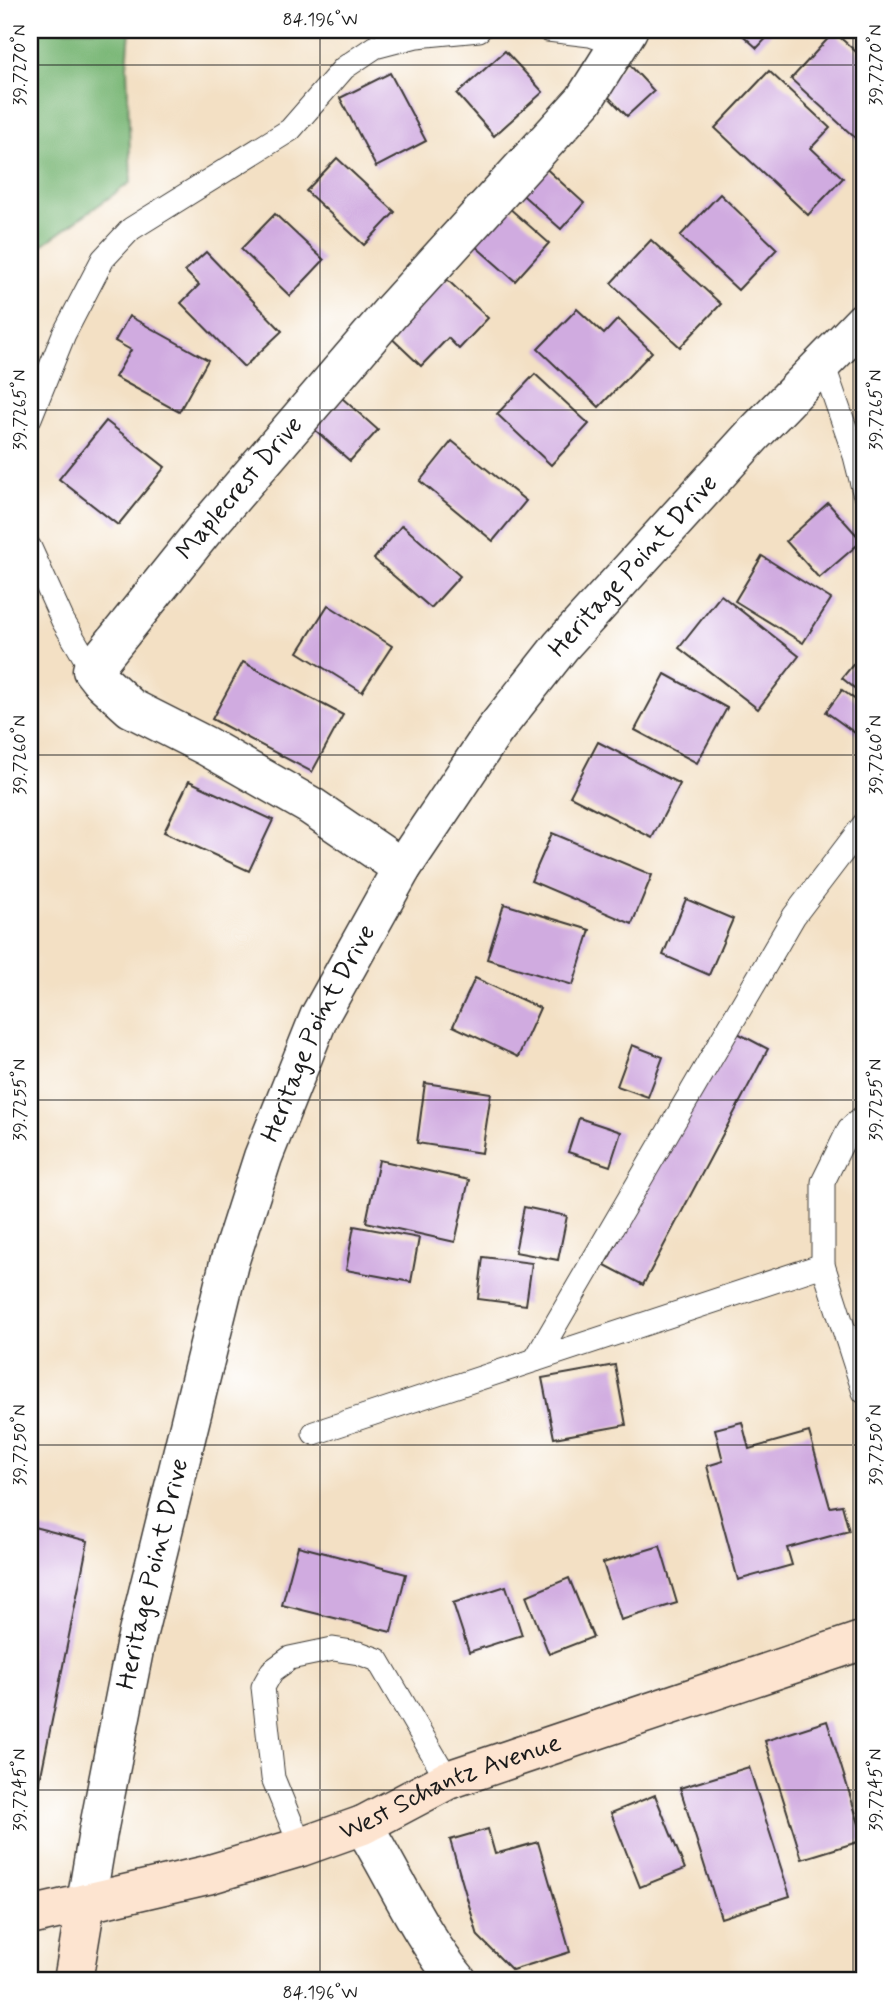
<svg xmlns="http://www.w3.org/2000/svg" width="894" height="2011" font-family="Mynerve,sans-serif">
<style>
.forest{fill:#7bb878;stroke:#4c6a4a;stroke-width:2}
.building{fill:#d0abe0}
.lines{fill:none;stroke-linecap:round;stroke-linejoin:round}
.lane-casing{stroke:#3c3935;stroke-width:25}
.street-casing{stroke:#3c3935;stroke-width:41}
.secondary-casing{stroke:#3c3935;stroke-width:41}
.lane{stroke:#fff;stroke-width:23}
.street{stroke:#fff;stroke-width:38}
.secondary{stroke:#fde4d0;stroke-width:38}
.ticks{fill:none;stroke:#1c1c1c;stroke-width:2;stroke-opacity:0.45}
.labels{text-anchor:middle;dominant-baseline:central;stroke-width:7;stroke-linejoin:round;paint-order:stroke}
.street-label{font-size:26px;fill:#1c1c1c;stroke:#fff}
.neatline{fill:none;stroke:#1c1c1c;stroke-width:2.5}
.ticks-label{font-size:18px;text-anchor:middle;fill:#1c1c1c}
</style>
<rect width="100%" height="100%" fill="#fff"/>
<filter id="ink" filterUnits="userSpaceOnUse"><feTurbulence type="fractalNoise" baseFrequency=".0143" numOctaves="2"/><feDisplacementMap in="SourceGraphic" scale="14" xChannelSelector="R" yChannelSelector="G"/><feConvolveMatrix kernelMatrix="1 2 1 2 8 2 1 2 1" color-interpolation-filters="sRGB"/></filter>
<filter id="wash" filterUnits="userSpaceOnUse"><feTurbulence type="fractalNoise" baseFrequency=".00686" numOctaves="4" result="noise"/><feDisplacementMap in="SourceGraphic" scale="28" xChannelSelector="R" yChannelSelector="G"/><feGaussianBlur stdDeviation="1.57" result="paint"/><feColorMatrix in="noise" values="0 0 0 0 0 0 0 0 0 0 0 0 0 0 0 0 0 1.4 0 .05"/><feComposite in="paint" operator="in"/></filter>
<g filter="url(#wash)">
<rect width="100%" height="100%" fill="#f3e0c4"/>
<!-- forest -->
<path class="forest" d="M 30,30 L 130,30 L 127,67 L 131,182 L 38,248 L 30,247 Z"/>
<g id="blocks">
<!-- building -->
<g class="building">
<path d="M 737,30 L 774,30 L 757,48 Z"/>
<path d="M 834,32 L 864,59 L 864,146 L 791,79 Z"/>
<path d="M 505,51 L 543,92 L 494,136 L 457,94 Z"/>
<path d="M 627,62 L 654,91 L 627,116 L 599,87 Z"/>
<path d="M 769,71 L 830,128 L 811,148 L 843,178 L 808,215 L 715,128 Z"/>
<path d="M 390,73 L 426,141 L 376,167 L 340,98 Z"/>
<path d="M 337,158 L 395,212 L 364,245 L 306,191 Z"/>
<path d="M 541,164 L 584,203 L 561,229 L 517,190 Z"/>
<path d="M 720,194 L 777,249 L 738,290 L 680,236 Z"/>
<path d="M 500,200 L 549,243 L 515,281 L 466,238 Z"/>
<path d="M 275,214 L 324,260 L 290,296 L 241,249 Z"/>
<path d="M 651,240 L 721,304 L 680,347 L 611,283 Z"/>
<path d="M 206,252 L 282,331 L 244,367 L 181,303 L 199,285 L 185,271 Z"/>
<path d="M 439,272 L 488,318 L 459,349 L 448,338 L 421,366 L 384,331 Z"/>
<path d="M 577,309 L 604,334 L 618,319 L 652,352 L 599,407 L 538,349 Z"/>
<path d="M 129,316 L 208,360 L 179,412 L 115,377 L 131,350 L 115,341 Z"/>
<path d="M 535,374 L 589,424 L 551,465 L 497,414 Z"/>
<path d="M 342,398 L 378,430 L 350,461 L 314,429 Z"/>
<path d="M 106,421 L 165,467 L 118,525 L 59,479 Z"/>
<path d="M 452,441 L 526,501 L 493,541 L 420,481 Z"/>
<path d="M 828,503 L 862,541 L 819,578 L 786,541 Z"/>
<path d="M 402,525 L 460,576 L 431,608 L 374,559 Z"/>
<path d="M 762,556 L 831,599 L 803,643 L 735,601 Z"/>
<path d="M 721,595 L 799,656 L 758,709 L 679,648 Z"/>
<path d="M 328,605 L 392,646 L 362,692 L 298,652 Z"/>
<path d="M 864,651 L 864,696 L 842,678 Z"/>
<path d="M 243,662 L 343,715 L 312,772 L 212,719 Z"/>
<path d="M 665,674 L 727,708 L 697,763 L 635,730 Z"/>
<path d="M 842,690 L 864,706 L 864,727 L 858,735 L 826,712 Z"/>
<path d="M 598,742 L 680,784 L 652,838 L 570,796 Z"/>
<path d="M 189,781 L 273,820 L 249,871 L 164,832 Z"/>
<path d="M 552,833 L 652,875 L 632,924 L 531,881 Z"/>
<path d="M 686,899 L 733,919 L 709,975 L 663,955 Z"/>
<path d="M 504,904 L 590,930 L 573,985 L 487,959 Z"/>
<path d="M 475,978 L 540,1008 L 518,1057 L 453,1026 Z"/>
<path d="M 730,1029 L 768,1049 L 643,1285 L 605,1265 Z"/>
<path d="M 632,1045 L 663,1057 L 648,1097 L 617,1086 Z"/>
<path d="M 425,1083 L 491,1093 L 482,1153 L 417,1143 Z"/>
<path d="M 579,1118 L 621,1132 L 610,1166 L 568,1152 Z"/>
<path d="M 379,1160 L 469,1180 L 455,1242 L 366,1222 Z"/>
<path d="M 524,1207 L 567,1216 L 558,1260 L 515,1252 Z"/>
<path d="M 354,1226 L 419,1238 L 411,1282 L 346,1270 Z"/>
<path d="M 483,1257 L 532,1263 L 526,1305 L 478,1299 Z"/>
<path d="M 615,1365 L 626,1425 L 554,1438 L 542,1378 Z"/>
<path d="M 742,1422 L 749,1449 L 809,1432 L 830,1507 L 842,1505 L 849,1531 L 787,1548 L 792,1565 L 738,1580 L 707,1466 L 723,1461 L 715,1429 Z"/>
<path d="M 30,1526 L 88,1541 L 31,1825 L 30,1825 Z"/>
<path d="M 298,1546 L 406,1574 L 391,1632 L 282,1605 Z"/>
<path d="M 660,1546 L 677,1603 L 621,1620 L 603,1563 Z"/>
<path d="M 569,1578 L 593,1637 L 549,1654 L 526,1596 Z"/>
<path d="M 506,1586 L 522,1635 L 469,1652 L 453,1603 Z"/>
<path d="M 827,1721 L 864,1840 L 802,1859 L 765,1741 Z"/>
<path d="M 749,1767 L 790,1896 L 721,1918 L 680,1788 Z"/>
<path d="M 655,1795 L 685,1869 L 640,1887 L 611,1813 Z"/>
<path d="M 488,1829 L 495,1854 L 538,1842 L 570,1952 L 512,1970 L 478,1936 L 450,1840 Z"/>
</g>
</g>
</g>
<g filter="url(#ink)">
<use href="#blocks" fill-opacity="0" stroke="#3c3935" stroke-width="2"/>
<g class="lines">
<defs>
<g id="lane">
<path d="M 548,30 L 590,35 L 619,45"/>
<path d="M 823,364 L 855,456 L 864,492"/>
<path d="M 30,418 L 64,334 L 103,259 L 131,229 L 290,130 L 344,68 L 375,47 L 417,36 L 479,30"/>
<path d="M 30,548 L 63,621 L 92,670"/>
<path d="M 864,1116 L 849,1129 L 823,1182 L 823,1265 L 864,1392"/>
<path d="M 535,1360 L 794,916 L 864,824"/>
<path d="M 314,1433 L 823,1265"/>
<path d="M 301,1847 L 273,1778 L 263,1687 L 272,1671 L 290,1658 L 333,1649 L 359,1653 L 378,1660 L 448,1780"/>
</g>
<g id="street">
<path id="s1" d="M 402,868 L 311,806 L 206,746 L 131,708 L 99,679 L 92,670 L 204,530 L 390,313 L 584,100 L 628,30"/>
<path d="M 363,1825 C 395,1877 419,1934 458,1981"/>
<path id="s2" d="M 86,1903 L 98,1832 L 135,1645 L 229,1263 L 263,1157 L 319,1017 L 402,868 L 494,731 L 561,646 L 752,436 L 864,321"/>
</g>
<g id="secondary">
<path id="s3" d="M 30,1916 L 207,1875 L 301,1847 L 363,1825 L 448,1780 L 864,1640"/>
<path d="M 73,1981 L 86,1903"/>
</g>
</defs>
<!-- lane casing -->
<use href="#lane" class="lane-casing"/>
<!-- street casing -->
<use href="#street" class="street-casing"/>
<!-- secondary casing -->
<use href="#secondary" class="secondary-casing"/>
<!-- lane -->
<use href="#lane" class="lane"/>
<!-- street -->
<use href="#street" class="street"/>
<!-- secondary -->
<use href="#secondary" class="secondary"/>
</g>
</g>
<!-- ticks -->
<path class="ticks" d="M 320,30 L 320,1981M 853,30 L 853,1981M 30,65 L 864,65M 30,410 L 864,410M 30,755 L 864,755M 30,1100 L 864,1100M 30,1445 L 864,1445M 30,1790 L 864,1790"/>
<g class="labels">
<!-- street labels -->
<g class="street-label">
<text stroke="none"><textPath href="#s1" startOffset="604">Maplecrest Drive</textPath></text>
<text stroke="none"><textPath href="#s2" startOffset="1470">Heritage Point Drive</textPath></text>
<text stroke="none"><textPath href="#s2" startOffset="903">Heritage Point Drive</textPath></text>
<text stroke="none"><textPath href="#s2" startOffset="336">Heritage Point Drive</textPath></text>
<text stroke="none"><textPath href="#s3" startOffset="441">West Schantz Avenue</textPath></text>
</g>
</g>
<!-- margin -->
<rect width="894" height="2011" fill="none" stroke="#fff" stroke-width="77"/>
<rect x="38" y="38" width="818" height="1934" class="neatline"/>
<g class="ticks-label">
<text x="320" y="25">84.196°W</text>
<text transform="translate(19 65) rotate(-90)" y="6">39.7270°N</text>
<text transform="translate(875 65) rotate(-90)" y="6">39.7270°N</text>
<text transform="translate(19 410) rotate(-90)" y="6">39.7265°N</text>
<text transform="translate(875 410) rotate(-90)" y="6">39.7265°N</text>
<text transform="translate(19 755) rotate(-90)" y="6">39.7260°N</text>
<text transform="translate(875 755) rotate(-90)" y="6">39.7260°N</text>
<text transform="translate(19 1100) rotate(-90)" y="6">39.7255°N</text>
<text transform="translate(875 1100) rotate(-90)" y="6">39.7255°N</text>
<text transform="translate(19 1445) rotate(-90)" y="6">39.7250°N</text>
<text transform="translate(875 1445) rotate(-90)" y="6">39.7250°N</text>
<text transform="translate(19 1790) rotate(-90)" y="6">39.7245°N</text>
<text transform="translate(875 1790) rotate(-90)" y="6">39.7245°N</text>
<text x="320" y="1998">84.196°W</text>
</g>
</svg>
